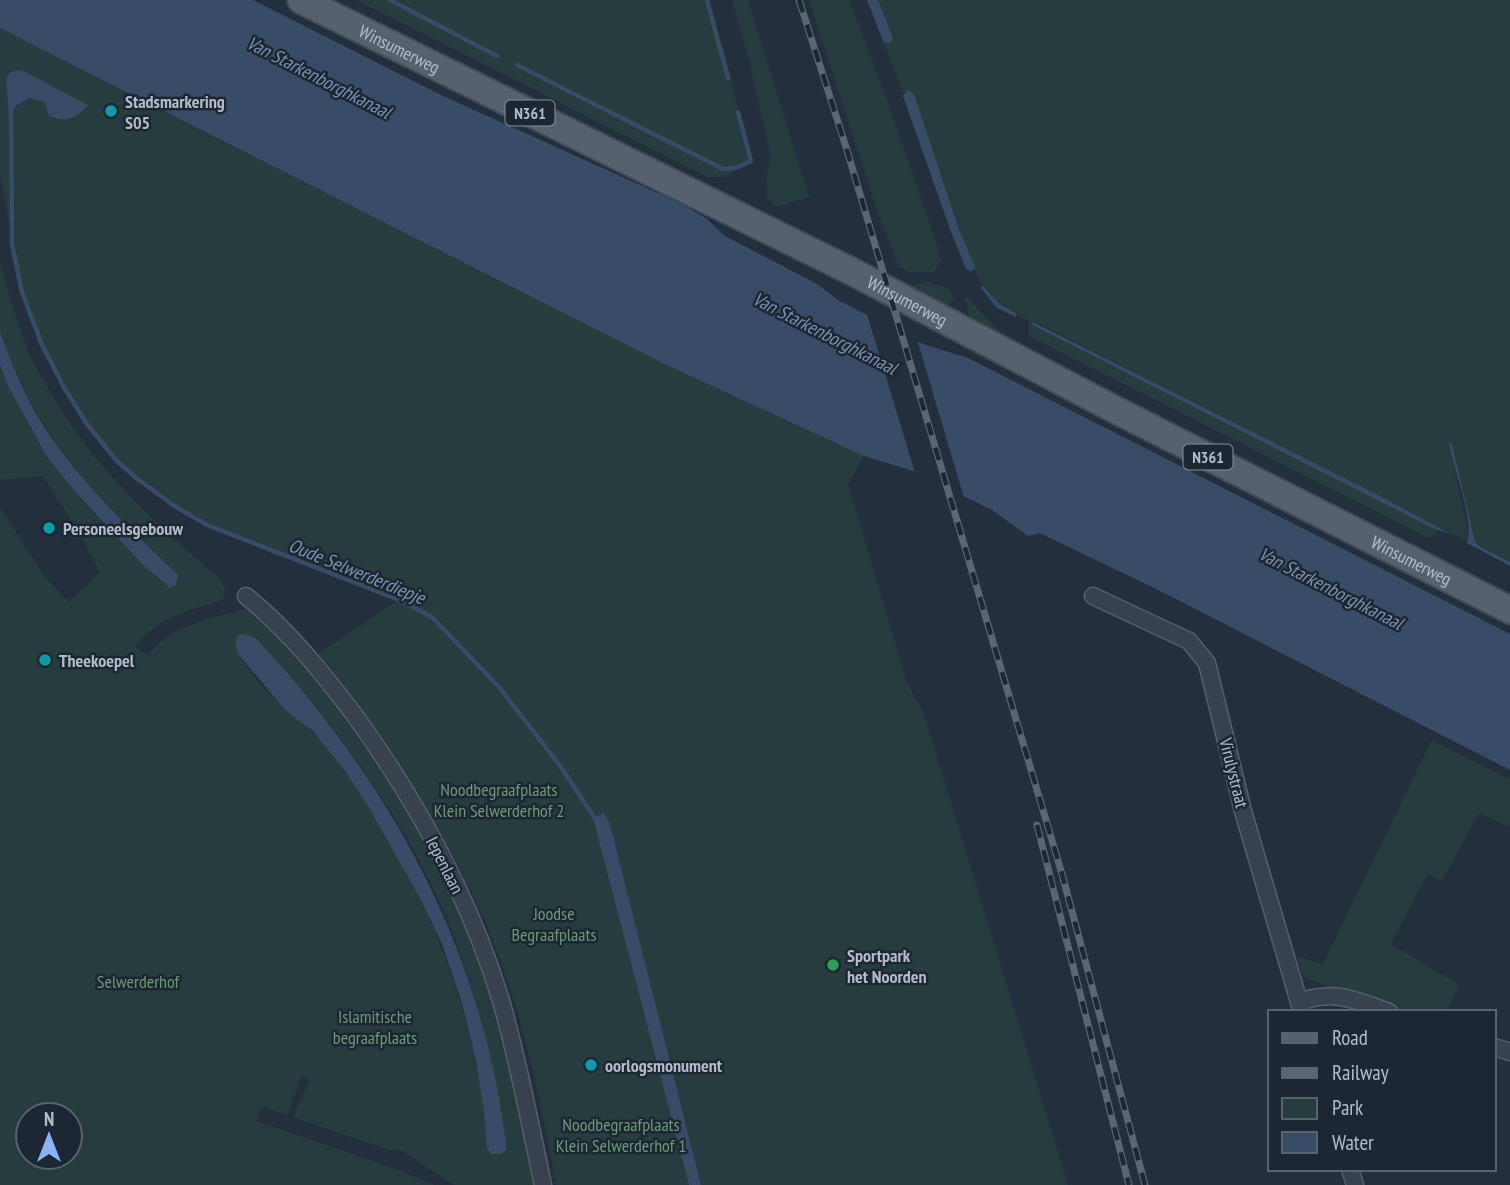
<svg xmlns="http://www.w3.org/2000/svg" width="1510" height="1185" font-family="'PT Sans Narrow',sans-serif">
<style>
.green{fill:#263c3f;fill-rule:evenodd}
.water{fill:#394c67}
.pier{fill:#242f3e}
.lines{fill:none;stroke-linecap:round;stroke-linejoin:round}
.stream{stroke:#394c67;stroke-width:4.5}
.minor-casing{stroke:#565f6c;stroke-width:19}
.primary-casing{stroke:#414a57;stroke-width:30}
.minor{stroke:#38414e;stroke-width:16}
.primary{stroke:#56606e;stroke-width:26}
.rail-casing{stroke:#5a6575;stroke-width:7}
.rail{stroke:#1d2633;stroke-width:4.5;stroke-dasharray:13;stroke-linecap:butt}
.culture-dot{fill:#0f9aa8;stroke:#1d2633;stroke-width:2.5}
.leisure-dot{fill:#2e9e5b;stroke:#1d2633;stroke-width:2.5}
.labels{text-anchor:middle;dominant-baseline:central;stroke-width:5;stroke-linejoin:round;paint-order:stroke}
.shield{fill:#1d2633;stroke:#878f9c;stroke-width:2}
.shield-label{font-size:16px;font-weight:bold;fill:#b4bcc9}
.street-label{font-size:18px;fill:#b4bcc9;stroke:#1d2633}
.poi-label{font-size:18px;font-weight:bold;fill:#b4bcc9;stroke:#1d2633;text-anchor:start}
.park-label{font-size:18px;fill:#6b9a76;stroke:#1d2633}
.water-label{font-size:19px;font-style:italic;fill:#7c92b1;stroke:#1d2633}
</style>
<rect width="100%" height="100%" fill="#242f3e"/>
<!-- green -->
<g class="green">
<path d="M 356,0 L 709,0 L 727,61 L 750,162 L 735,168 L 726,177 L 707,177 Z"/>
<path d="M 732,0 L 748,0 L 809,197 L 777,207 L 768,199 L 766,178 L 771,157 L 748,56 Z"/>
<path d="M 809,0 L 849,0 L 888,103 L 937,245 L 941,261 L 934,272 L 909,272 L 899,267 L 877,210 Z"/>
<path d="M 878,0 L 1510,0 L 1510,562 L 1479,546 L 1475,541 L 1452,444 L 1449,445 L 1469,537 L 1466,541 L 1036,322 L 1034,322 L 1032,325 L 1438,530 L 1432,537 L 1426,537 L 1029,336 L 1029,321 C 1006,310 986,293 974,270 L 905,91 L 903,93 L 884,43 L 887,44 L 893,38 Z"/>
<path d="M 0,28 L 660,362 L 864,456 L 848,484 L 907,683 L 923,711 L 1068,1185 L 701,1185 L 610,824 L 604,813 L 594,822 L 689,1185 L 556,1185 C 538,1086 517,986 473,895 C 450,845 421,798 390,753 C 368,719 347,684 318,654 L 398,600 L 207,525 L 135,477 L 116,460 L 87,424 L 65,389 L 42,345 L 22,292 L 0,174 ZM 7,78 L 80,115 L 47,109 L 45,102 L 29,98 L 17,105 L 9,114 Z"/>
<path d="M 0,262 C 8,292 17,323 29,353 C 34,366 43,378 49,390 C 93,467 154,523 220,579 L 225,589 L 223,600 C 190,610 156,618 135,647 L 148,655 C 173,624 212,617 250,609 C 359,707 448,855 493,994 C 500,1014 503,1036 507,1056 C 517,1099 527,1142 537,1185 L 454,1185 L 399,1149 L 389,1150 L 293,1117 L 310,1080 L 302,1076 L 287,1115 L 262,1106 L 257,1121 L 401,1171 L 435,1185 L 0,1185 L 0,507 L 45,577 L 69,602 L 100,573 L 78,531 L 43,476 L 1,480 L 0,478 L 0,365 L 9,388 L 47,457 L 73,488 L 158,579 L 170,588 L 176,585 L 177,575 C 114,514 51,453 16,371 C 10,359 2,344 0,331 C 0,309 0,284 0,262 ZM 244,634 L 256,638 C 338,726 415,831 457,944 C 479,1005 492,1067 504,1130 L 487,1148 C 477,1003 418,864 328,749 C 300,713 249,689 235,643 ZM 28,1115 L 70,1115 L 70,1157 L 28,1157 Z"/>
<path d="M 929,282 L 949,289 L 954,300 L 944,309 L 902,287 Z"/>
<path d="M 965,296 L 1015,347 L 970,323 Z"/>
<path d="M 1432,740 L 1510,779 L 1510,827 L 1479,813 L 1442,881 L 1427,874 L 1391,944 L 1459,985 L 1446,1012 L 1402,1012 L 1305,978 L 1302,974 L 1297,956 L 1323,964 Z"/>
</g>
<!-- water -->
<g class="water">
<path d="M 0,0 L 253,0 L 441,95 L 682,204 L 707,219 L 725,236 L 817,284 L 838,300 L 923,344 L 968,358 L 1510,634 L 1510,770 L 1162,592 L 1040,533 L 1028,536 L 992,510 L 913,471 L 864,456 L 660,362 L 0,28 Z"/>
<path d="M 867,0 L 878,0 L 893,38 L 890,43 L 884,43 Z"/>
<path d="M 20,70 L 29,74 L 88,105 C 77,118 66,123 49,116 L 45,102 L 29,98 L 17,105 L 9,115 L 6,78 L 11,72 Z"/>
<path d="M 907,90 L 914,94 L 959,230 L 975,266 L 974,270 L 970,271 L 966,269 L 950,229 L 903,96 Z"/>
<path d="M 982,285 L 1000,304 L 1017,314 L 1016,317 L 997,308 L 981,288 Z"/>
<path d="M 1033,322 L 1372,492 L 1451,534 L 1432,528 L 1032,325 Z"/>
<path d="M 0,332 C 12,365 26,399 45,428 C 82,484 130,529 178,575 L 176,585 L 170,588 L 143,565 L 73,489 L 47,457 L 9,388 L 0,365 Z"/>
<path d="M 1449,443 L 1452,444 L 1475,541 L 1479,546 L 1510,562 L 1510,566 L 1467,543 C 1475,520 1453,469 1449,443 Z"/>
<path d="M 244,634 L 256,638 C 390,782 481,946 506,1143 L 506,1150 L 501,1154 L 491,1154 L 487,1148 L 484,1113 L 476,1061 L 462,1003 L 442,944 L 420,898 L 371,811 L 345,771 L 313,731 L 286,711 L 239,655 L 235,643 L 238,635 Z"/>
<path d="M 604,813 L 610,824 L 701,1185 L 689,1185 L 594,822 L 595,817 Z"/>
</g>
<!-- pier -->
<path class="pier" d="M 866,311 L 916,336 L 965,501 L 916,476 Z"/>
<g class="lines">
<!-- stream -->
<g class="stream">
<path d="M 390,0 L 497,56"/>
<path d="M 707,0 L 728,78"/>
<path d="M 517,65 L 723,169 L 736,168 L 751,161 L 738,112"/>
<path d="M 11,112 L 12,244 L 22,292 L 42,345 L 65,389 L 87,424 L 116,460 L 135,477 L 173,505 L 207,525 L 399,600 L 432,617 L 499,687 L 561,767 L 598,823"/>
</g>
<defs>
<g id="minor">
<path d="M 246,596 C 288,630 321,671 353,713 C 417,801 471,900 502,1004 C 519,1064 530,1124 543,1185"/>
<path d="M 1093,596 L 1189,641 L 1207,663 L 1243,811 L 1302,1012"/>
<path d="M 1299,1002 C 1336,989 1354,1000 1389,1012"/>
<path d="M 1494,1047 L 1510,1052"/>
<path d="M 1350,1169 L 1355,1185"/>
</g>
<g id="primary">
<path id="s1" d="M 301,0 L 851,271 L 1110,407 L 1510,610"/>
</g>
</defs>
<!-- minor casing -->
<use href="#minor" class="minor-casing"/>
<!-- primary casing -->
<use href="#primary" class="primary-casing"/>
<!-- minor -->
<use href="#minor" class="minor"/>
<!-- primary -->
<use href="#primary" class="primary"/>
<defs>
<g id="rail">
<path d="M 799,0 L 846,147 L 1062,874 L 1145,1185"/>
<path d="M 1037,825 L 1129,1185"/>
</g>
</defs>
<!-- rail casing -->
<use href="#rail" class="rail-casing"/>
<!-- rail -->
<use href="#rail" class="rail"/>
</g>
<!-- markers -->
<g class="culture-dot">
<circle cx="111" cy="111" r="7"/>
<circle cx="49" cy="528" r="7"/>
<circle cx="45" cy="660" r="7"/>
<circle cx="591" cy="1065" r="7"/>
</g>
<circle class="leisure-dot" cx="833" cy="965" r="7"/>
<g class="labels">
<!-- shield labels -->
<g class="shield">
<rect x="505.5" y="100.5" width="49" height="25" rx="5"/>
<rect x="1183.5" y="444.5" width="49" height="25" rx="5"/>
</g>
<g class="shield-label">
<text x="530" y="113">N361</text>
<text x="1208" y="457">N361</text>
</g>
<!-- street labels -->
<g class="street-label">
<text stroke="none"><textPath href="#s1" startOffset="110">Winsumerweg</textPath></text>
<text stroke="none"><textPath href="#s1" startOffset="677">Winsumerweg</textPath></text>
<text stroke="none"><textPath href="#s1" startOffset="1244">Winsumerweg</textPath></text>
<text transform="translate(1234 773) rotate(76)">Virulystraat</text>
<text transform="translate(445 865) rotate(63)">Iepenlaan</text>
</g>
<!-- poi labels -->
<g class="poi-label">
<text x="125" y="101">Stadsmarkering<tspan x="125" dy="21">S05</tspan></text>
<text x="63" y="528">Personeelsgebouw</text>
<text x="59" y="660">Theekoepel</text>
<text x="847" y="955">Sportpark<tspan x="847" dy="21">het Noorden</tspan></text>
<text x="605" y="1065">oorlogsmonument</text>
</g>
<!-- park labels -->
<g class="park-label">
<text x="499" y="789">Noodbegraafplaats<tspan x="499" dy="21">Klein Selwerderhof 2</tspan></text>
<text x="554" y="913">Joodse<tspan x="554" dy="21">Begraafplaats</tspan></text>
<text x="138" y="981">Selwerderhof</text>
<text x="375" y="1016">Islamitische<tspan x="375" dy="21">begraafplaats</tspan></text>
<text x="621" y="1124">Noodbegraafplaats<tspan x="621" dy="21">Klein Selwerderhof 1</tspan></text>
</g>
<!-- water labels -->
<g class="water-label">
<text transform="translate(319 77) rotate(27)">Van Starkenborghkanaal</text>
<text transform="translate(825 333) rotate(27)">Van Starkenborghkanaal</text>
<text transform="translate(357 571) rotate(22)">Oude Selwerderdiepje</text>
<text transform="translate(1331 588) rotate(27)">Van Starkenborghkanaal</text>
</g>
</g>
<!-- legend -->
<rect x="1268" y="1010" width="228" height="161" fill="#1d2633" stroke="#59626f" stroke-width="2"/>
<rect x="1282" y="1033" width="35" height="10" fill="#56606e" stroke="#59626f" stroke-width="2"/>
<text x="1332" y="1045" font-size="21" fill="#b4bcc9">Road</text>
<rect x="1282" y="1068" width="35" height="10" fill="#5a6575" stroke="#59626f" stroke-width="2"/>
<text x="1332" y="1080" font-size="21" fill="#b4bcc9">Railway</text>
<rect x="1282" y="1098" width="35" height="21" fill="#263c3f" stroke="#59626f" stroke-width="2"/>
<text x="1332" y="1115" font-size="21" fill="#b4bcc9">Park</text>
<rect x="1282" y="1132" width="35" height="21" fill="#394c67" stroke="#59626f" stroke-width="2"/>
<text x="1332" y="1150" font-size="21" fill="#b4bcc9">Water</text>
<!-- north arrow -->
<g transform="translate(49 1136)"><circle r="33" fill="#1d2633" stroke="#59626f" stroke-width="2"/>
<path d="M0-5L12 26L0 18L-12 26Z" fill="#8ab4f8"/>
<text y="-10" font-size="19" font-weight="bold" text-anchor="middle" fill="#b4bcc9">N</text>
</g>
</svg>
